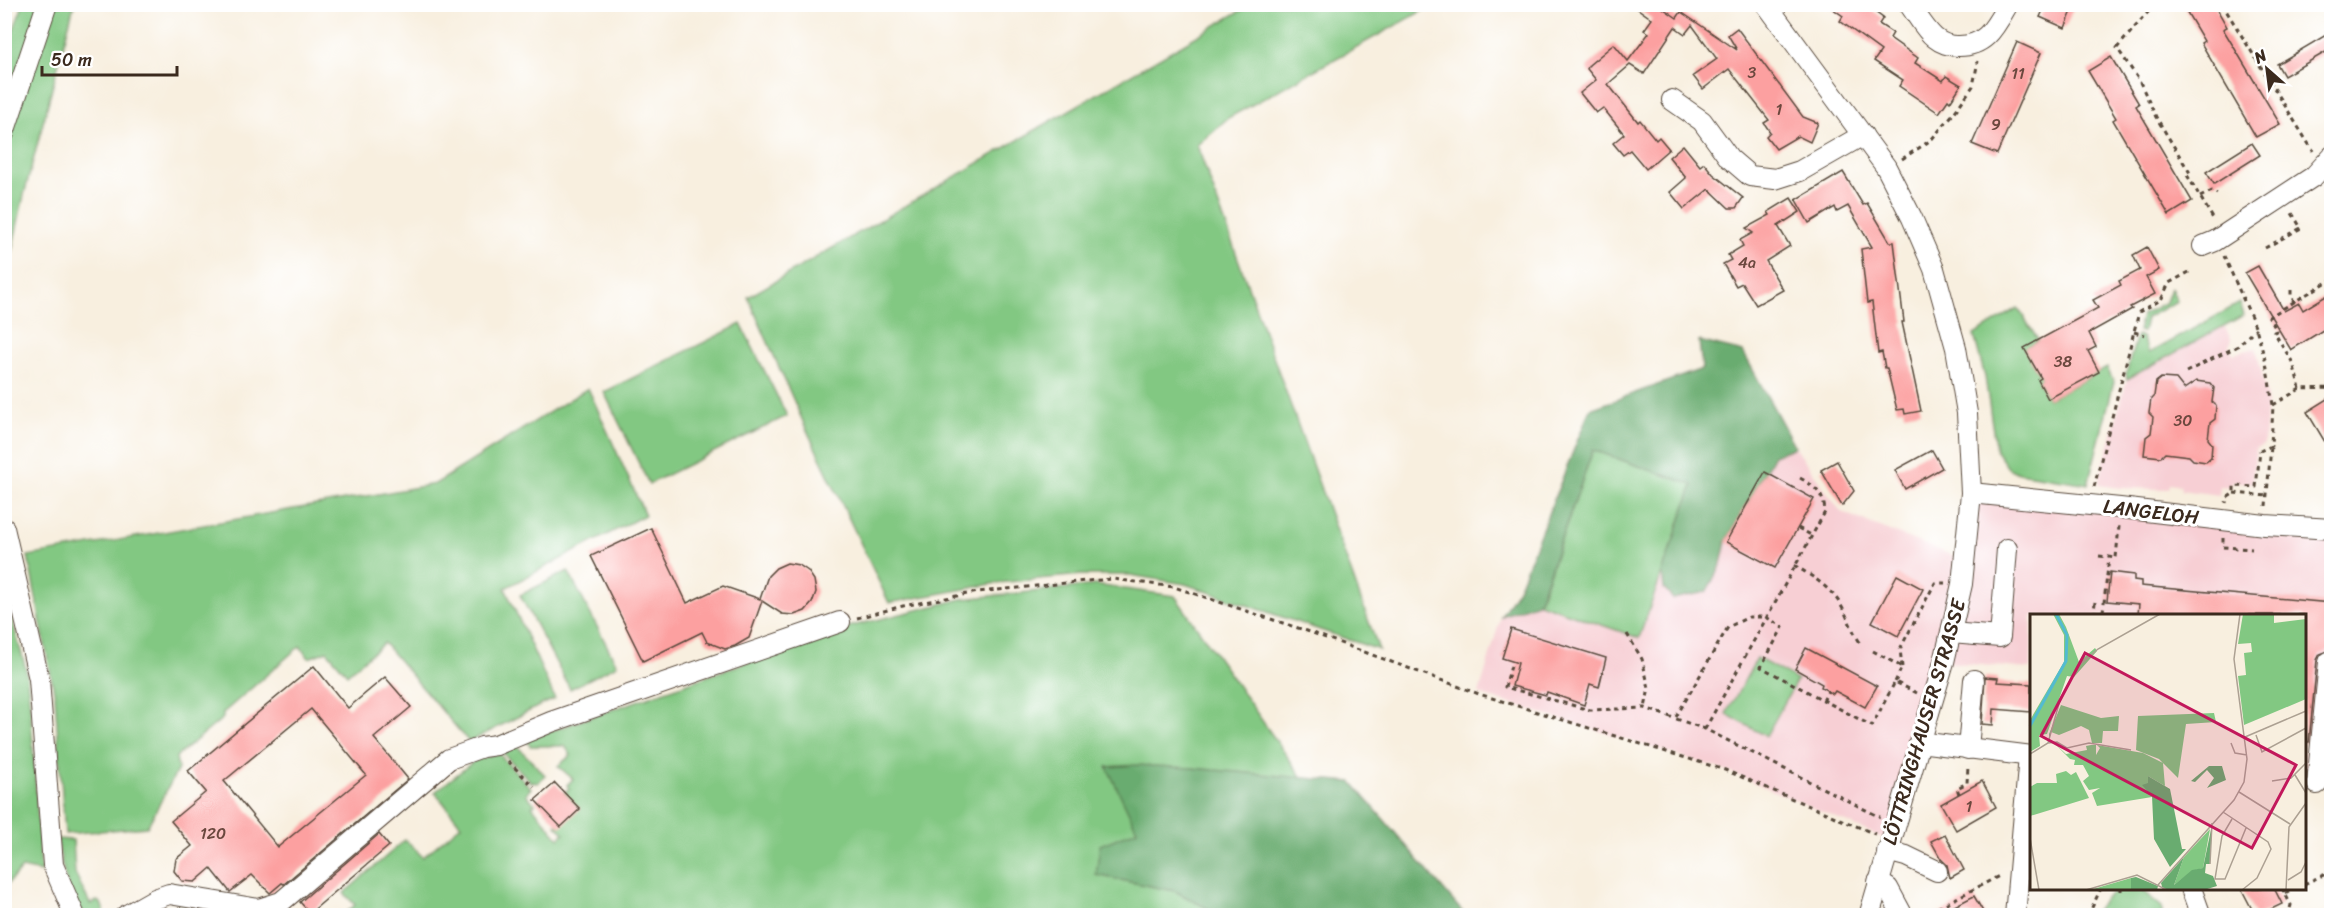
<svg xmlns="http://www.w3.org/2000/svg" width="2336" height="920" font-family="Sriracha,sans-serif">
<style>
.built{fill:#f7cfd4}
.green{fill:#82c882;stroke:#5e7950;stroke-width:1.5}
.forest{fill:#69ac70;stroke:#526b47;stroke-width:1.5}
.building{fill:#fca0a0;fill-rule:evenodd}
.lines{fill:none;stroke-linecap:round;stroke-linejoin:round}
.minor-casing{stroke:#57483b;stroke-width:22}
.path{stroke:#57483b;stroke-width:3;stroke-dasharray:4.5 4.5;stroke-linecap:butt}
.minor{stroke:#fff;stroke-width:20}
.labels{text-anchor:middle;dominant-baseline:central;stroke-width:6;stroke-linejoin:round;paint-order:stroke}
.number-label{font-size:16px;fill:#6b483e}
.street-label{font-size:20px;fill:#3b2a1e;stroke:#fff}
.inset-river{fill:none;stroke:#52bbd0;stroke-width:3}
.inset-road{fill:none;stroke:#aca092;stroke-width:1.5}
.view{fill:#c2185b;fill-opacity:0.15;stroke:#c2185b;stroke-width:3}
.inset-edge{fill:none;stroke:#3b2a1e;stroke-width:3}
</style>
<rect width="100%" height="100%" fill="#fff"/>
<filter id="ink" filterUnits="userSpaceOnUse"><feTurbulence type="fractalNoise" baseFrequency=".0167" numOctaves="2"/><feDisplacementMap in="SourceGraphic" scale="12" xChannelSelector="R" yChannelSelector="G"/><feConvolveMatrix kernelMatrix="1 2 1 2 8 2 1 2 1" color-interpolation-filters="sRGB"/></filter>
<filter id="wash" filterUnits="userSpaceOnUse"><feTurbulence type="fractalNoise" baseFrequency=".008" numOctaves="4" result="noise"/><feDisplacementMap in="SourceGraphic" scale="24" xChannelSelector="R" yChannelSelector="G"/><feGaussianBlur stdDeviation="1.35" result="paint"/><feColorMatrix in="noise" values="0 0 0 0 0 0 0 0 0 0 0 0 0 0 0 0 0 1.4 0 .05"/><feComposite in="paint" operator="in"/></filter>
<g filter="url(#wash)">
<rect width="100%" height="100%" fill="#f8efdf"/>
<!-- built -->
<g class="built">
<path d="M 2224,326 L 2232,340 L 2229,345 L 2233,354 L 2256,348 L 2267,396 L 2264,444 L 2256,448 L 2252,483 L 2232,481 L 2231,487 L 2220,486 L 2219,495 L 2181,490 L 2181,486 L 2170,484 L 2169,489 L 2122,488 L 2098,485 L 2127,379 Z"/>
<path d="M 1795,447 L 1841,512 L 1964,560 L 1971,493 L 2327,529 L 2332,564 L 2331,632 L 2327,632 L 2326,637 L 2332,637 L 2331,765 L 2314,763 L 2313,769 L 2305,768 L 2304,616 L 2032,616 L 2031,669 L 1944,662 L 1890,841 L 1725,770 L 1479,694 L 1501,616 L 1539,603 L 1592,450 L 1693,485 Z"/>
</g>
<!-- green -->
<g class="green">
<path d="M 1252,4 L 1433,5 L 1228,118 L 1197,145 L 1379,650 L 1185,584 L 1130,575 L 1082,575 L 997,583 L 889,603 L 804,424 L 748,297 Z"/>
<path d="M 23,5 L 74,5 L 24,195 L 11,255 L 5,258 L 5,51 Z"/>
<path d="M 2171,288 L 2177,301 L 2146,318 L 2143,332 L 2138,331 L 2142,315 L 2166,302 Z"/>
<path d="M 2240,303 L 2244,315 L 2127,379 L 2126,374 L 2137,335 L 2142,337 L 2149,353 Z"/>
<path d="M 2018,308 L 2038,340 L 2024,348 L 2041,378 L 2038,380 L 2048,399 L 2107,368 L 2114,382 L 2088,484 L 2018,473 L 2008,468 L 1996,451 L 1985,377 L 1974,335 Z"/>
<path d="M 741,324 L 787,416 L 649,484 L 604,392 Z"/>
<path d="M 588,388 L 645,515 L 505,588 L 555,699 L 539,706 L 469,742 L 384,643 L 347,674 L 327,651 L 309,658 L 300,646 L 223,713 L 223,718 L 176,757 L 178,769 L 147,827 L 65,834 L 55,697 L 28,556 L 435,484 Z"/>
<path d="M 1593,450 L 1693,485 L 1639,638 L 1539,603 Z"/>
<path d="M 568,571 L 617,665 L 570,689 L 520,595 Z"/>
<path d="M 1096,585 L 1175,596 L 1303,779 L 1191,768 L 1096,875 L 1175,891 L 1220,915 L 342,916 L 355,905 L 344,893 L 405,840 L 423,857 L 461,825 L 435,792 L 474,761 L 498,753 L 531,788 L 526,794 L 535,804 L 532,806 L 559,838 L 564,833 L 556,825 L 580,809 L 564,792 L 569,789 L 567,785 L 573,779 L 558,766 L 571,755 L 565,746 L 530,746 L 526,740 L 844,628 L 962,599 Z"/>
<path d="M 4,592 L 26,669 L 31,715 L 41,872 L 22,868 L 5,887 Z"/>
<path d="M 1757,658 L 1797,680 L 1766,736 L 1726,714 Z"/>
<path d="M 516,745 L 545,775 L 538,783 L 531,782 L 501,751 Z"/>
<path d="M 57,839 L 73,840 L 75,873 L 90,904 L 97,901 L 101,903 L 104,911 L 102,915 C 96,915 88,917 84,914 C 67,902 61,858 57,839 Z"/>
<path d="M 2125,888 L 2140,889 L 2162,907 L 2162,915 L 2096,915 L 2095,913 L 2104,898 Z"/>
<path d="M 180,905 L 239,916 L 156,916 Z"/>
</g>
<!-- forest -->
<g class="forest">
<path d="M 1699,341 L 1743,352 L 1795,447 L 1774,455 L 1726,542 L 1720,568 L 1706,592 L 1673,599 L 1664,589 L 1662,573 L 1693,485 L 1593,450 L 1538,603 L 1501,616 L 1518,589 L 1590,409 L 1702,369 Z"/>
<path d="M 1137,765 L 1191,768 L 1352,782 L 1465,915 L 1220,915 L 1175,891 L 1096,875 L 1100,845 L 1137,830 L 1107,767 Z"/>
</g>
<g id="blocks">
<!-- building -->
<g class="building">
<path d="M 1631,4 L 1657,4 L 1677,18 L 1681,12 L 1737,50 L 1728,35 L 1737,28 L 1803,117 L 1818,123 L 1810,142 L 1798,136 L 1776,149 L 1766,136 L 1770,132 L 1764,123 L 1769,120 L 1729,69 L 1703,89 L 1693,76 L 1717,59 L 1692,25 L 1685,34 L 1675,27 L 1644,74 L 1630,65 L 1608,84 L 1638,122 L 1640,120 L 1656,140 L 1659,137 L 1669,149 L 1646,169 L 1630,150 L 1623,155 L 1613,143 L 1624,134 L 1603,108 L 1596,113 L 1580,93 L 1596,80 L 1587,69 L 1589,65 L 1614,44 L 1628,61 L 1649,33 L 1644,30 L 1652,19 Z"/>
<path d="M 1826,4 L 1864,4 L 1883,18 L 1879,24 L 1893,33 L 1890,38 L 1918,58 L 1915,63 L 1943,81 L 1946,76 L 1961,85 L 1950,102 L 1948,100 L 1939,113 L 1899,86 L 1903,80 L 1874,61 L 1881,51 L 1840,21 L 1843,16 Z"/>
<path d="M 2046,4 L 2075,4 L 2065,28 L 2040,17 Z"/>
<path d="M 2182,4 L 2214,4 L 2227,27 L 2223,29 L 2280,124 L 2256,137 L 2201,43 L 2204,41 Z"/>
<path d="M 2331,32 L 2331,49 L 2284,76 L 2277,64 Z"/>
<path d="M 2017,42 L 2041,53 L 1997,154 L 1972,144 Z"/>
<path d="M 2111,57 L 2139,104 L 2136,106 L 2192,201 L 2169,215 L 2113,120 L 2116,118 L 2088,71 Z"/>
<path d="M 2252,143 L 2260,155 L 2214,184 L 2206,172 Z"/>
<path d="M 1683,145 L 1700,166 L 1704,163 L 1713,174 L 1743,198 L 1736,208 L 1729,208 L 1709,189 L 1684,209 L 1670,192 L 1686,178 L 1669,157 Z"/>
<path d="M 1843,172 L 1863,205 L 1867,203 L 1890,242 L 1894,242 L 1904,322 L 1902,322 L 1921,411 L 1905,414 L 1904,409 L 1897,410 L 1887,368 L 1885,368 L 1882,352 L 1878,353 L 1872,302 L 1867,303 L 1861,249 L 1872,247 L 1848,206 L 1837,212 L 1835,207 L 1809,223 L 1796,200 Z"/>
<path d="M 1791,198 L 1800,212 L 1778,226 L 1790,246 L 1766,261 L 1783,290 L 1756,305 L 1742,283 L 1736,286 L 1723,264 L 1731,260 L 1728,255 L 1743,246 L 1740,240 L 1753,233 L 1746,228 L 1770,215 L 1768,212 Z"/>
<path d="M 2147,247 L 2159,270 L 2146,277 L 2155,294 L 2130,307 L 2132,309 L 2089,333 L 2096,347 L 2088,351 L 2099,372 L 2048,399 L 2038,380 L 2041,378 L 2024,348 L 2098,308 L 2093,300 L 2121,285 L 2119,281 L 2140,270 L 2133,255 Z"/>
<path d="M 2258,266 L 2284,311 L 2299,303 L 2303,310 L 2331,293 L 2331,325 L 2291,350 L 2245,273 Z"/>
<path d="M 2161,378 L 2176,379 L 2184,389 L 2196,381 L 2210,383 L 2214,388 L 2212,402 L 2216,405 L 2215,419 L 2210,423 L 2208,439 L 2212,444 L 2211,458 L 2206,462 L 2193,460 L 2189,456 L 2165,453 L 2161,457 L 2144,455 L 2146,437 L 2151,433 L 2153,417 L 2149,413 L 2151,399 L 2154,396 L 2156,382 Z"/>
<path d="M 2331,397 L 2331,452 L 2307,412 Z"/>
<path d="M 1932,450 L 1942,468 L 1905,489 L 1895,470 Z"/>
<path d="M 1837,461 L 1854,491 L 1842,506 L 1821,470 Z"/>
<path d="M 1765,472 L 1814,499 L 1775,568 L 1726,542 Z"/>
<path d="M 651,528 L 687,603 L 723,586 L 760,599 L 768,576 L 776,568 L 787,563 L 799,565 L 808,571 L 814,580 L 816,592 L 812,603 L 805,611 L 794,615 L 782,614 L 762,601 L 749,638 L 735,646 L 725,649 L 707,642 L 702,632 L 643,661 L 591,556 Z"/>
<path d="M 2110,572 L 2134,575 L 2134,580 L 2141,581 L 2141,586 L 2331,603 L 2331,650 L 2320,654 L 2317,660 L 2309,742 L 2304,742 L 2304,615 L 2156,615 L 2138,614 L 2139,604 L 2107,601 Z"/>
<path d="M 1897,575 L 1923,589 L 1898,636 L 1872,622 Z"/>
<path d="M 1511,629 L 1606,658 L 1599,687 L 1590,684 L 1584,705 L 1547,692 L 1546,695 L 1512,686 L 1518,663 L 1502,658 Z"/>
<path d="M 1806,648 L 1877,686 L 1865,707 L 1835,691 L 1833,694 L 1821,687 L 1822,684 L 1795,669 Z"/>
<path d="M 314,666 L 348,708 L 385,677 L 411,707 L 374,738 L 408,779 L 284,884 L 282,883 L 270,893 L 252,875 L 230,892 L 211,868 L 195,882 L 182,881 L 174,871 L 176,859 L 192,846 L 171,821 L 206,792 L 188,771 ZM 311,709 L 366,775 L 278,847 L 224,781 Z"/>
<path d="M 1985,677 L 1998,678 L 1997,682 L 2031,684 L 2031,712 L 1994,709 L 1993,725 L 1982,724 Z"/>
<path d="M 1982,781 L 1996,807 L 1956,830 L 1941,804 Z"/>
<path d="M 555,783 L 580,809 L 561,827 L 535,800 Z"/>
<path d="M 379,834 L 389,846 L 310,913 L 300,902 Z"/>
<path d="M 1945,834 L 1964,870 L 1950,878 L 1947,865 L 1941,859 L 1931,841 Z"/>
<path d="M 2241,888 L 2274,888 L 2282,904 L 2259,915 L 2255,915 Z"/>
<path d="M 1974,896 L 1985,915 L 1937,915 Z"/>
</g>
</g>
</g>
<g filter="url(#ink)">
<use href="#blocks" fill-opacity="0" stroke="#57483b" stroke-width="1.5"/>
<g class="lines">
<defs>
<g id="minor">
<path d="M 1766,4 L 1886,167 L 1912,218 L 1934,269 L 1956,348 L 1967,413 L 1971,493 L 1962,584 L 1944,662 L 1869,916"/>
<path d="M 1909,4 C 1917,15 1925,30 1935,38 C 1941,43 1950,46 1957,46 C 1986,47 1995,27 2008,4"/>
<path d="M 1672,100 L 1702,121 L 1729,158 L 1750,176 L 1775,179 L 1800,171 L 1863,135"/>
<path d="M 4,133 L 47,4"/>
<path d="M 2203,246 L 2215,241 L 2314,176 L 2332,156"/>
<path d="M 1971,493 L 2120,508 L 2265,525 L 2332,529"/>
<path d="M 4,528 L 39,679 L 53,865 L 75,916"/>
<path d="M 1951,633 L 2000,637 L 2007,549"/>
<path d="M 1919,742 L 2032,756"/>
<path d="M 1968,749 L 1974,680"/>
<path d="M 2317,784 L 2329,662 L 2332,663"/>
<path d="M 1887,851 L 1906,856 L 1937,871"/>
<path d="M 1878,882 L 1888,888 L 1903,916"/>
<path d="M 2191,888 L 2201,916"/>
<path d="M 125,916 L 155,899 L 169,894 L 259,909 L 281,902 L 449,759 L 482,747 L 496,745 L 551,722 L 840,622"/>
<path d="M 2015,916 L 2029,756"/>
</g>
</defs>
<!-- minor casing -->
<use href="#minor" class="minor-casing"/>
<!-- path -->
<g class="path">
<path d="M 2155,4 L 2117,48 L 2139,80 L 2156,117 L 2190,173 L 2187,175 L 2214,220"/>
<path d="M 2222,4 L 2313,151"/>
<path d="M 1902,159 L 1931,140 L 1954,113 L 1973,86 L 1978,61"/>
<path d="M 2200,197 L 2212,191 L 2217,194"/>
<path d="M 2265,248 L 2301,228 L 2292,213"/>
<path d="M 2224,256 L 2256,328 L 2266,363 L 2273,405 L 2271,446 L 2260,451 L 2256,487 L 2234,486 L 2234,493 L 2227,498 L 2226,503"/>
<path d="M 2291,290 L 2291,296 L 2296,305"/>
<path d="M 2134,332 L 2145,335"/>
<path d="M 2186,372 L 2238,346 L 2256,328"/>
<path d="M 2300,389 L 2293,363 L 2274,332 L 2277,331 L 2269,317 L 2332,279"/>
<path d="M 2273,405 L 2300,389 L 2332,388"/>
<path d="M 2094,487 L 2139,312 L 2161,300 L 2169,283 L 2191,271"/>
<path d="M 2234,493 L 2267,496"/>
<path d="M 2266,506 L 2271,446"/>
<path d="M 1798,528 L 1811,535"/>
<path d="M 2223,538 L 2223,547 L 2252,549"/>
<path d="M 2099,556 L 2109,557"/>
<path d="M 1794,565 C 1810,575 1825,584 1836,598 C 1847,612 1851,631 1862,645"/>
<path d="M 2095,602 L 2094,612 L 2130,616"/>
<path d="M 2103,612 L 2109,557 L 2116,558 L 2119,526"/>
<path d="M 857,618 L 903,606 L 978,592 L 1086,581 L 1113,579 L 1174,587 L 1307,631 L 1479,694 L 1725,770 L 1875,834"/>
<path d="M 1627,634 L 1642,659 L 1649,688 L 1645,708"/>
<path d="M 1873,651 L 1902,667 L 1895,682"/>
<path d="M 1511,666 L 1505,687 L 1590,710 L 1645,708 L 1705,729 L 1880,817"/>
<path d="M 1902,667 L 1900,649 L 1935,583 L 1945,583"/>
<path d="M 1823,701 L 1828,691"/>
<path d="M 1676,717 L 1728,627 L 1749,617 L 1766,617 L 1783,627 L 1761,667 L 1872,726 L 1895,682 L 1917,693"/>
<path d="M 1705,729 L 1825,512 C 1824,494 1815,486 1800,478"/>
<path d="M 508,761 L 534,787"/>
<path d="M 1959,794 L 1957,788 L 1967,783 L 1968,766"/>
<path d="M 2304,884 L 2332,871"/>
<path d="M 2282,888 L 2291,905 L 2288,916"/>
<path d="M 2121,891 L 2121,888"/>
<path d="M 2285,894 L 2296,888"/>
<path d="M 1922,916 L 1999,876"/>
<path d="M 2088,916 L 2101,888"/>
</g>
<!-- minor -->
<use href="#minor" class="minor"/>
</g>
</g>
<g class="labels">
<!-- number labels -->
<g class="number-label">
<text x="1752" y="72">3</text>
<text x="2018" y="73">11</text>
<text x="1779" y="109">1</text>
<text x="1996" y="124">9</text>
<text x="1747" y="262">4a</text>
<text x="2063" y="361">38</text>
<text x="2183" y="420">30</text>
<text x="1969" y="806">1</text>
<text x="213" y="833">120</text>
</g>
<!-- street labels -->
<g class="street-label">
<text transform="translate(2151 512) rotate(7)">LANGELOH</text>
<text transform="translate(1924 722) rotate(-74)">LÖTTRINGHAUSER STRASSE</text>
</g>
</g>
<!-- overview -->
<g transform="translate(2030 614)">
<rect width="276" height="276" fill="#f8efdf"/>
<path d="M 23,0 L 29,0 L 36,13 L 49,48 L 65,34 L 67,37 L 44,63 L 37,62 L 17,120 L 9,121 L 10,132 L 0,138 L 0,106 L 34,48 L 34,21 ZM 213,0 L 244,0 L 244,9 L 276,5 L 276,85 L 214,111 L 208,62 L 216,61 L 214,39 L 222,38 L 221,29 L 208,30 ZM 31,91 L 71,104 L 89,102 L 88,117 L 73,117 L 72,129 L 62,129 L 59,116 L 51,112 L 29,121 L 21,118 L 19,127 L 19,120 ZM 184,99 L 186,108 L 156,110 L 148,164 L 129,145 L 106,136 L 108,102 ZM 24,129 L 36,140 L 57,136 L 56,132 L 61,131 L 66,131 L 66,141 L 70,134 L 67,131 L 113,139 L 133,149 L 135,172 L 118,162 L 122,183 L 67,192 L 62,179 L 70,174 L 59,176 L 53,167 L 59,162 L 53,151 L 44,151 L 45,146 L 40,145 ZM 36,157 L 41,161 L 46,158 L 59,184 L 0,202 L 0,173 L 7,169 L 27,169 L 26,160 ZM 180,215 L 173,254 L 162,257 L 144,271 L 154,243 ZM 101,264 L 101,269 L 127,276 L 60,276 Z" fill="#82c882"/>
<path d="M 179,152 L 192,152 L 196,166 L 177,174 L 184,164 L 177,156 L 165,168 L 161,167 ZM 118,162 L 140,175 L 152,235 L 156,235 L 140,253 L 124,225 L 122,182 L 112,171 L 118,169 ZM 182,211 L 180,250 L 176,250 L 175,259 L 183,262 L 187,272 L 174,276 L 133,276 L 131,269 L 154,243 L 144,271 L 162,256 L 173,254 ZM 106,263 L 128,272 L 127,276 L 101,276 L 101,264 Z" fill="#69ac70"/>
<path class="inset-river" d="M 0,112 L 36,47 L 37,21 L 26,0"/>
<path class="inset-road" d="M 226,121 L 232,138 L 276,114M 215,123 L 276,97M 18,129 L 27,128 L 37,134 L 59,129 L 101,136M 201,129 L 205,139 L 217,141M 0,140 L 18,129 L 30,86 L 47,53 L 68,35 L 130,0M 265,161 L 276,179M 242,167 L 261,164 L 276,149M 209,178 L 260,210M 193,198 L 238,228 L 241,235 L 227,264 L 212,276M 202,205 L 192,222 L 185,265 L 195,265 L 216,214M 0,224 L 9,276M 180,250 L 182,209M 258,266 L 271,258 L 276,248M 128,271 L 204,186 L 214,168 L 217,145 L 204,45 L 210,0M 56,276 L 107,261 L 137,276M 256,276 L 259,213 L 276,189"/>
<path class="view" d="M 55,39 L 266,151 L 222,234 L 11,122 Z"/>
<rect width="276" height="276" class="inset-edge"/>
</g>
<!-- margin -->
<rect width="2336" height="920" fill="none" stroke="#fff" stroke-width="24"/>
<!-- north arrow -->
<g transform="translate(2267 69) rotate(332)" stroke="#ffffff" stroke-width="4.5" paint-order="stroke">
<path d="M0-4.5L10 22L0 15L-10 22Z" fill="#3b2a1e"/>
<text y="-9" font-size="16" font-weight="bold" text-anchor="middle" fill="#3b2a1e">N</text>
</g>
<!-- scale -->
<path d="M42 66v9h135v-9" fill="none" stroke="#3b2a1e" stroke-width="3"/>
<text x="51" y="66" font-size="18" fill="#3b2a1e" stroke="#ffffff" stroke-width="4.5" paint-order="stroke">50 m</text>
</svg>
